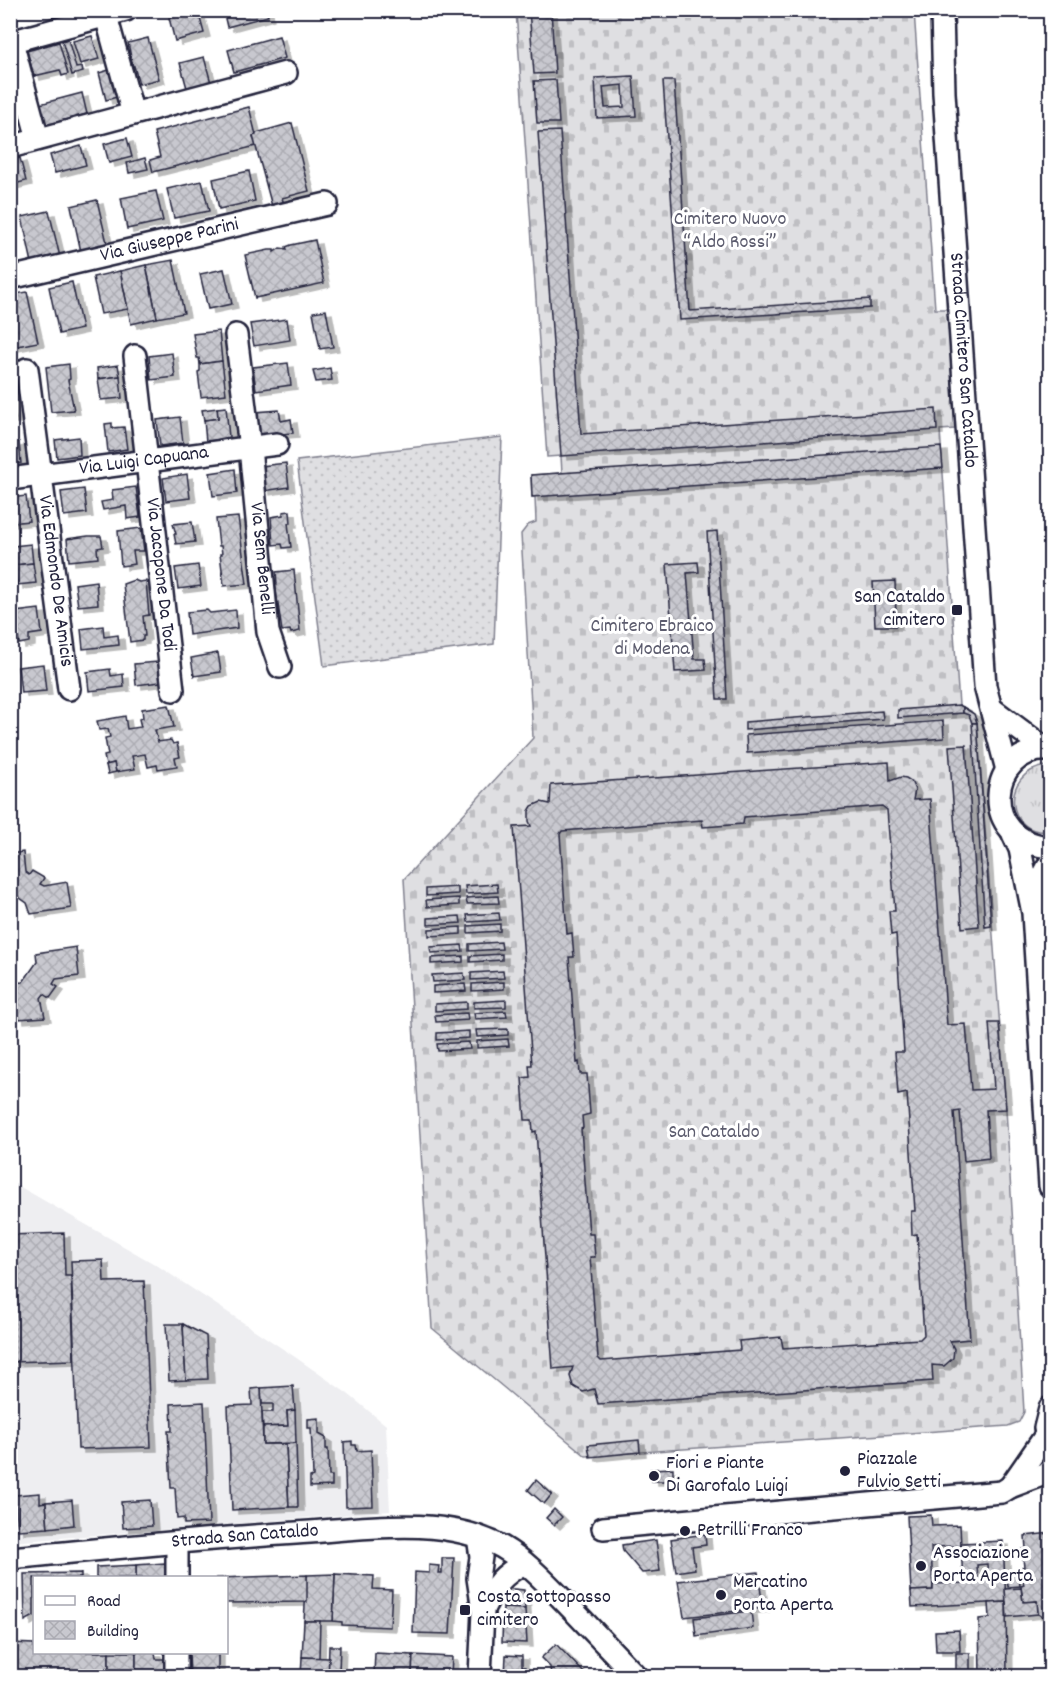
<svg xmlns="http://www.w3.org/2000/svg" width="1061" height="1687" font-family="Dekko,sans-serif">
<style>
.built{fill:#eeeef1}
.grass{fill:url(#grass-tufts);stroke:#80808e;stroke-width:1.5}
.cemetery{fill:url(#cemetery-stones);stroke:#80808e;stroke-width:1.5}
.garden{fill:url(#garden-dots);stroke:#80808e;stroke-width:1.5}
.building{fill:url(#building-cross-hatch);stroke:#22223b;stroke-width:1.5;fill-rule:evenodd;filter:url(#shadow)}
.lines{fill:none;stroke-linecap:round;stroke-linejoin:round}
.minor-casing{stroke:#22223b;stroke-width:26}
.minor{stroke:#fff;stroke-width:21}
.poi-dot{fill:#22223b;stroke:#fff;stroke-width:2}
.labels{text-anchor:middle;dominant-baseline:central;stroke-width:6;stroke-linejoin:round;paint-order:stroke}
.park-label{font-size:20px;fill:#5b5b6d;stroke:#fff}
.street-label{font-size:20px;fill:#22223b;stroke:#fff}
.poi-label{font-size:20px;fill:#22223b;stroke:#fff;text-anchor:start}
</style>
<defs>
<pattern id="grass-tufts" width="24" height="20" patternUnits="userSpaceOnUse" patternTransform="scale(1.5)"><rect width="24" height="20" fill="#dfdfe2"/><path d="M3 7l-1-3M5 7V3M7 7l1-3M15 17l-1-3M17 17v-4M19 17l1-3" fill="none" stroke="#bfbfc3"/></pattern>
<pattern id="cemetery-stones" width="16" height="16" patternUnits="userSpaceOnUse" patternTransform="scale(1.5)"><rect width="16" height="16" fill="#dfdfe2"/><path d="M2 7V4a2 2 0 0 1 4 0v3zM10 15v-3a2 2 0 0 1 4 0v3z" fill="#bfbfc3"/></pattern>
<pattern id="garden-dots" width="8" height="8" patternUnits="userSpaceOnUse" patternTransform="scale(1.5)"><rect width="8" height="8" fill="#dfdfe2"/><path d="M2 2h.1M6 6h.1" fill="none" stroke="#bfbfc3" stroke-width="1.8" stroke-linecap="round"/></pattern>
<pattern id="building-cross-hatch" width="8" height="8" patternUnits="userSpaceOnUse" patternTransform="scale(1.5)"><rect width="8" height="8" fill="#c8c8cf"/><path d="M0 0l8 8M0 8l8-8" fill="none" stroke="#acacb3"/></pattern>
<filter id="shadow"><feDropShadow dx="6" dy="4" stdDeviation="0" flood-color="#0004"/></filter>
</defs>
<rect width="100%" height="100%" fill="#fff"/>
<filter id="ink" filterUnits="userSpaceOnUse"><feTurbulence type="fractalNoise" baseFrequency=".0167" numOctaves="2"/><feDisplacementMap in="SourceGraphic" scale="12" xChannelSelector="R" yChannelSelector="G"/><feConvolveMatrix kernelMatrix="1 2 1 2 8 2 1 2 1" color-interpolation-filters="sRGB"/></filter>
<g filter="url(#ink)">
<!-- built -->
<path class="built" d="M 10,1181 L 158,1266 L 295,1357 L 348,1394 L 386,1425 L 390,1511 L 11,1542 Z"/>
<!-- grass -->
<path class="grass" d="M 1047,766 L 1050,766 L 1050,831 C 1006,837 998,772 1047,766 Z"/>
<!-- cemetery -->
<path class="cemetery" d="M 516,11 L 914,11 L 935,309 L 948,309 L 955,429 L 940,430 L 959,705 L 971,711 L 977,721 L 1006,1109 L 1024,1412 L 1019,1422 L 1008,1426 L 586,1456 L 432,1328 L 404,879 L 533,738 L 521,534 L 528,525 L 536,522 L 535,497 L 532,497 L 531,475 L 562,473 L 561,456 L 547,457 Z"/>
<!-- garden -->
<path class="garden" d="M 502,437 L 494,644 L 324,666 L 297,461 Z"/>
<!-- building -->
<g class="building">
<path d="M 223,10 L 267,10 L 268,16 L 227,27 Z"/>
<path d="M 529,10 L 551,10 L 555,73 L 534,74 Z"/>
<path d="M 198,11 L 204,33 L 175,41 L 169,18 Z"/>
<path d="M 92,36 L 99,59 L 80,64 L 73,41 Z"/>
<path d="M 279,36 L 285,58 L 234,72 L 228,50 Z"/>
<path d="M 148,38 L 159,79 L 139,84 L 134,66 L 133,67 L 128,43 Z"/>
<path d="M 68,39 L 76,68 L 82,67 L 83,72 L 72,75 L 62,41 Z"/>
<path d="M 59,42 L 68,74 L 62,76 L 60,70 L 34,76 L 27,51 Z"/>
<path d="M 204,57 L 211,83 L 187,88 L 180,63 Z"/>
<path d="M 109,70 L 117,97 L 106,100 L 99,73 Z"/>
<path d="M 633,76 L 636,116 L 597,118 L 595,78 ZM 623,85 L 624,107 L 605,108 L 603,87 Z"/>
<path d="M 556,80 L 559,123 L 537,123 L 534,81 Z"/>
<path d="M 663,81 L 674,81 L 690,311 L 870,299 L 870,308 L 680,320 Z"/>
<path d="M 82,93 L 87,114 L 46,125 L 40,104 Z"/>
<path d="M 249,107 L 256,135 L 253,136 L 256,146 L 153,172 L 150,160 L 160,157 L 154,132 Z"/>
<path d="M 292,123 L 309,191 L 282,198 L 285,207 L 273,210 L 253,136 L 256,135 L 256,133 Z"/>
<path d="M 560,131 L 581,434 L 936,409 L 937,430 L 561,456 L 538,132 Z"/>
<path d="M 127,138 L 132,157 L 109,163 L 104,144 Z"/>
<path d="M 81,146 L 86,165 L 55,173 L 50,155 Z"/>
<path d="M 20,158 L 26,181 L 10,185 L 10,161 Z"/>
<path d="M 145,158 L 148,169 L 129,173 L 127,163 Z"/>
<path d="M 249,171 L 255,201 L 219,209 L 213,179 Z"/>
<path d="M 202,181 L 209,211 L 174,218 L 167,189 Z"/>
<path d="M 156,191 L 163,221 L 127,229 L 121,198 Z"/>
<path d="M 97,200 L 108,247 L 81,252 L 71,206 Z"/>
<path d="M 49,211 L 60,257 L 32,263 L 22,217 Z"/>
<path d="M 315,240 L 324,283 L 255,298 L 245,255 L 269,250 L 274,250 L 274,252 L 280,248 L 287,249 L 286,247 L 291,245 Z"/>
<path d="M 173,260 L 184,313 L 157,318 L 146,265 Z"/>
<path d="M 146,265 L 157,318 L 131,324 L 120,271 Z"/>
<path d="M 224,269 L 232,304 L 208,309 L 200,274 Z"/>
<path d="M 120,271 L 128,309 L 101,314 L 93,277 Z"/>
<path d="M 72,282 L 82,329 L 59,334 L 49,287 Z"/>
<path d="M 27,292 L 38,342 L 12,347 L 10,295 Z"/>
<path d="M 326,310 L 333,347 L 320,349 L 313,312 Z"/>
<path d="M 287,319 L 290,340 L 254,346 L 250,324 Z"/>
<path d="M 219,331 L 222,361 L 200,364 L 199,358 L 197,358 L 193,334 Z"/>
<path d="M 172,353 L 175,377 L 151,380 L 149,356 Z"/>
<path d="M 222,361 L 226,394 L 201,397 L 198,372 L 200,371 L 200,364 Z"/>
<path d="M 288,363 L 291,385 L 256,390 L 253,367 Z"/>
<path d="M 69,364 L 70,379 L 68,380 L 74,410 L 51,412 L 46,367 Z"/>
<path d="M 118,365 L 120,376 L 98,379 L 97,368 Z"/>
<path d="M 330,368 L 332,380 L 316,382 L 313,371 Z"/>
<path d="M 120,376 L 122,398 L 101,400 L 98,379 Z"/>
<path d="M 10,394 L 15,419 L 10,419 Z"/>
<path d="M 226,407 L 229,437 L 206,442 L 204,420 L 218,418 L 217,408 Z"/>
<path d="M 217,408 L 218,418 L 204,420 L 202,410 Z"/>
<path d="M 279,410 L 281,421 L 291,419 L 293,433 L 258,436 L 255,412 Z"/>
<path d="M 180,417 L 183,443 L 160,446 L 157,420 Z"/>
<path d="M 112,423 L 112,428 L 124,427 L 127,449 L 108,452 L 105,424 Z"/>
<path d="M 79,437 L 80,455 L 57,458 L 55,440 Z"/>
<path d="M 19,442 L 21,463 L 12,464 L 10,444 Z"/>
<path d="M 941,447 L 943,468 L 532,497 L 531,475 Z"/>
<path d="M 286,463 L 289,487 L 264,491 L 261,466 Z"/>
<path d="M 235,469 L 237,493 L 213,496 L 210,473 Z"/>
<path d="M 187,474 L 190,498 L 166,501 L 163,478 Z"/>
<path d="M 136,487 L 140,517 L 127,519 L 126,506 L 103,510 L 101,502 L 113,500 L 112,490 Z"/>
<path d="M 84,489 L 87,513 L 64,516 L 61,492 Z"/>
<path d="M 26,496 L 29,521 L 10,523 L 10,498 Z"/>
<path d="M 290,511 L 291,523 L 288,523 L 291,547 L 283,548 L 282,544 L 273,545 L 271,517 L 283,515 L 283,512 Z"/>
<path d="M 238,517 L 247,584 L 224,586 L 220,554 L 222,554 L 221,546 L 219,546 L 216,519 Z"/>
<path d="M 192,522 L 195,542 L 176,544 L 174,534 L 176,534 L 173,524 Z"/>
<path d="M 141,528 L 144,551 L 133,551 L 135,564 L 121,566 L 118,531 Z"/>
<path d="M 717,531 L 727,699 L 717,699 L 707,532 Z"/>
<path d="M 88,536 L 101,536 L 103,547 L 97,548 L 98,558 L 69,561 L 67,539 Z"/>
<path d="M 31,544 L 33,563 L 15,565 L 13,546 Z"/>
<path d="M 698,562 L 699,572 L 687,573 L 694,659 L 705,659 L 706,670 L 675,672 L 667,564 Z"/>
<path d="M 33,563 L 36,583 L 17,585 L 15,565 Z"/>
<path d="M 198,565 L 201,586 L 178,589 L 175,568 Z"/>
<path d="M 294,570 L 300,631 L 291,633 L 290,630 L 282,631 L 275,584 L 277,584 L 276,572 Z"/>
<path d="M 134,580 L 139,582 L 146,581 L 149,615 L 143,616 L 145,636 L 143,636 L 143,640 L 130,642 L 123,584 Z"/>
<path d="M 96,581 L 98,604 L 78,606 L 75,584 Z"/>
<path d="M 895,581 L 896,626 L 875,626 L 873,582 Z"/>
<path d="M 39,609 L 42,633 L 29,635 L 29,642 L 19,644 L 15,612 Z"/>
<path d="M 207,610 L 210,613 L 236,610 L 237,628 L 189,635 L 187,612 Z"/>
<path d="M 103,626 L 104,637 L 118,635 L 119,645 L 83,649 L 81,629 Z"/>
<path d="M 218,653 L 221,672 L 194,676 L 191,658 Z"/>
<path d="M 158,662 L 160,682 L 136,685 L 134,664 Z"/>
<path d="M 43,664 L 46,691 L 21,693 L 18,667 Z"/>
<path d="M 110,669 L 111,676 L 123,674 L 124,687 L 89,691 L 87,672 Z"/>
<path d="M 169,705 L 174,727 L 155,730 L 158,742 L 171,740 L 173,744 L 177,743 L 180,757 L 175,758 L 177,766 L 158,769 L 157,765 L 148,767 L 145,754 L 132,756 L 135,769 L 116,772 L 114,763 L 106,765 L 104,756 L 108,755 L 105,738 L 110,737 L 108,729 L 99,730 L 97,721 L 125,716 L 127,729 L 141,727 L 139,719 L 143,718 L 142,709 Z"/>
<path d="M 959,705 L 963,707 L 963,713 L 898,718 L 898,710 Z"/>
<path d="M 963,707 L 974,714 L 977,723 L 972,723 L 969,715 L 963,713 Z"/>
<path d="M 882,711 L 883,719 L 745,730 L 745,722 Z"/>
<path d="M 943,721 L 944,738 L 747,753 L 746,735 Z"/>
<path d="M 972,723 L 977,723 L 991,926 L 985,927 Z"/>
<path d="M 966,745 L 979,926 L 962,928 L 949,746 Z"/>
<path d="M 889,762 L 890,781 L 901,777 L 906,778 L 911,781 L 915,790 L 913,800 L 930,799 L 947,1025 L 966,1024 L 971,1090 L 994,1089 L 989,1023 L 999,1023 L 1006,1109 L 986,1110 L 989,1158 L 964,1161 L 960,1111 L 954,1112 L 970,1339 L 950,1341 L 954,1349 L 953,1358 L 944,1366 L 932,1365 L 933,1381 L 598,1404 L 594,1389 L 583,1392 L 573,1386 L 570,1376 L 573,1367 L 553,1369 L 536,1131 L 533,1132 L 532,1120 L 525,1120 L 522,1078 L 530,1077 L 529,1065 L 532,1065 L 514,827 L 531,826 L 529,821 L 529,811 L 532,806 L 541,802 L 550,804 L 551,785 ZM 882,806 L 887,810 L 895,911 L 889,911 L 891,935 L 896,934 L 904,1052 L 895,1052 L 898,1095 L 907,1093 L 915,1211 L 911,1211 L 912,1235 L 917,1234 L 924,1335 L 920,1339 L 783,1348 L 781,1337 L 739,1341 L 740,1350 L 601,1361 L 598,1358 L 590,1257 L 595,1257 L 593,1234 L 589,1234 L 581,1129 L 583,1128 L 582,1116 L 590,1114 L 587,1074 L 580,1074 L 579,1062 L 577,1063 L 569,957 L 574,957 L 572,933 L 567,934 L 560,834 L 562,831 L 702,820 L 703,827 L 743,824 L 744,817 Z"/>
<path d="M 114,763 L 116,772 L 108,774 L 106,765 Z"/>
<path d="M 23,852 L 25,872 L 29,875 L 32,871 L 44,878 L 40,884 L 44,886 L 67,882 L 71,908 L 31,914 L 27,903 L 10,891 L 10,854 Z"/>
<path d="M 497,884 L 498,892 L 466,894 L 465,886 Z"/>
<path d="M 458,887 L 458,894 L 426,896 L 426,889 Z"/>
<path d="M 498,896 L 499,903 L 467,904 L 466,898 Z"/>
<path d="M 459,898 L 459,905 L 427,907 L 426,900 Z"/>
<path d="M 499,913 L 500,920 L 468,922 L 467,915 Z"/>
<path d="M 460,916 L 461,923 L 428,925 L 428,918 Z"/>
<path d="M 500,924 L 500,931 L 468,933 L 468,926 Z"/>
<path d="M 461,927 L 461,934 L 429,936 L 429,929 Z"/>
<path d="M 501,942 L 502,949 L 469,951 L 469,944 Z"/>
<path d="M 462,945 L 463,951 L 431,953 L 430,947 Z"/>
<path d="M 76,947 L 79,976 L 56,979 L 53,984 L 58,987 L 50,998 L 44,994 L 41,998 L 45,1017 L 18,1019 L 12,983 L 23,982 L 37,962 L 36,953 Z"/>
<path d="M 502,954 L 502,960 L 470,962 L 470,956 Z"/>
<path d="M 463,956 L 463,962 L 431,964 L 431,958 Z"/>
<path d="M 503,971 L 504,978 L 471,980 L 471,973 Z"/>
<path d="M 464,973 L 465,980 L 433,982 L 432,975 Z"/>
<path d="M 504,982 L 504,989 L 472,991 L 472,984 Z"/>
<path d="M 465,984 L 466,991 L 433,993 L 433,986 Z"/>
<path d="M 506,1000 L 506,1007 L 474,1008 L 474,1002 Z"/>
<path d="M 467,1002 L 467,1009 L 435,1011 L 435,1004 Z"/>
<path d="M 506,1011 L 507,1017 L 475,1019 L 474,1013 Z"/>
<path d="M 467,1013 L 468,1020 L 436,1022 L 435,1015 Z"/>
<path d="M 508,1029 L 508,1035 L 477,1037 L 476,1030 Z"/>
<path d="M 469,1031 L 469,1038 L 437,1040 L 437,1033 Z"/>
<path d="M 508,1039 L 509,1046 L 477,1048 L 477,1041 Z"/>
<path d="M 469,1042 L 470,1049 L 438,1051 L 437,1044 Z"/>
<path d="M 64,1233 L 65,1276 L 71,1276 L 74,1360 L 10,1362 L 10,1235 Z"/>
<path d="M 103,1260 L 104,1282 L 144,1281 L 151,1447 L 78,1449 L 71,1261 Z"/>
<path d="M 166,1324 L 183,1324 L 186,1380 L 169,1381 Z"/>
<path d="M 183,1324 L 206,1336 L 208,1379 L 186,1380 Z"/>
<path d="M 293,1386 L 295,1410 L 287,1411 L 288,1426 L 263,1427 L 262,1412 L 273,1412 L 273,1404 L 262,1404 L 261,1388 Z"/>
<path d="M 261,1388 L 263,1444 L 286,1444 L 289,1507 L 232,1510 L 228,1406 L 252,1405 L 251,1389 Z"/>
<path d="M 204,1402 L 209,1523 L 184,1524 L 184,1518 L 177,1519 L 175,1488 L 171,1488 L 168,1431 L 172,1431 L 171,1404 Z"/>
<path d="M 295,1410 L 296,1443 L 263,1444 L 263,1427 L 288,1426 L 287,1411 Z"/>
<path d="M 319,1418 L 319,1434 L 326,1438 L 326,1449 L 328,1449 L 329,1476 L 332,1476 L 332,1486 L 310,1487 L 310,1477 L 313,1476 L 312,1449 L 311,1428 L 308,1428 L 308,1419 Z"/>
<path d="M 639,1440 L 640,1452 L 590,1457 L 588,1445 Z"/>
<path d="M 352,1441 L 352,1445 L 356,1445 L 357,1451 L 371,1450 L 373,1506 L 346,1507 L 344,1442 Z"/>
<path d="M 296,1443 L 298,1507 L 289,1507 L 286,1444 Z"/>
<path d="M 673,1468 L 673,1481 L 652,1481 L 651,1469 Z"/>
<path d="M 536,1480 L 552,1494 L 544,1504 L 528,1490 Z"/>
<path d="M 40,1493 L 40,1503 L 46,1502 L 48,1528 L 18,1530 L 15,1495 Z"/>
<path d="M 72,1500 L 74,1525 L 48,1528 L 46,1502 Z"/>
<path d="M 150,1500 L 152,1526 L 123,1528 L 121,1502 Z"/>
<path d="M 554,1509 L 562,1517 L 554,1525 L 546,1518 Z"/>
<path d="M 931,1515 L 932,1526 L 960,1525 L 961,1546 L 931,1547 L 933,1590 L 911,1591 L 907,1516 Z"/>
<path d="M 1050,1533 L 1050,1616 L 1043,1617 L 1038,1614 L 1037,1601 L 1023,1602 L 1021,1586 L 1024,1585 L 1020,1567 L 1024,1567 L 1023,1558 L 1019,1558 L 1018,1550 L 1026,1549 L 1025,1536 Z"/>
<path d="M 705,1534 L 706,1545 L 692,1547 L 695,1569 L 676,1572 L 671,1539 Z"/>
<path d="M 656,1540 L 660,1571 L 642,1573 L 623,1551 L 622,1545 Z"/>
<path d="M 1003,1541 L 1006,1602 L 912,1607 L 911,1591 L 933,1590 L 933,1584 L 963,1583 L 961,1543 ZM 987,1564 L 988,1581 L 978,1582 L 977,1565 Z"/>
<path d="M 442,1558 L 454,1558 L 450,1634 L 413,1633 L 415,1572 L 429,1573 L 429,1565 L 439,1566 L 438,1573 L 442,1573 Z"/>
<path d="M 165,1563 L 165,1578 L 136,1578 L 136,1565 Z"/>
<path d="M 136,1565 L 136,1578 L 96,1578 L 96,1567 Z"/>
<path d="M 758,1572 L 763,1608 L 684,1617 L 678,1581 Z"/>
<path d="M 81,1573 L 81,1578 L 34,1578 L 34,1616 L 25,1621 L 24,1574 Z"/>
<path d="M 335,1574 L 374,1576 L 373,1589 L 392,1590 L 390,1627 L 342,1625 L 342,1622 L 333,1621 Z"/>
<path d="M 335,1574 L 333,1621 L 304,1621 L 307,1575 Z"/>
<path d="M 1019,1574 L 1020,1586 L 1008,1587 L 1007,1575 Z"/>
<path d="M 307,1575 L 307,1602 L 226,1603 L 226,1578 L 216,1578 Z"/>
<path d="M 504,1588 L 524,1590 L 525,1609 L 503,1608 Z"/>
<path d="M 1021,1588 L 1023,1602 L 1037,1601 L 1038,1614 L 1007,1617 L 1005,1589 Z"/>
<path d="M 1006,1602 L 1007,1676 L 980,1676 L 979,1619 L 990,1618 L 989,1603 Z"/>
<path d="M 503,1608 L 525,1609 L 527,1643 L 502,1642 Z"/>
<path d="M 751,1611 L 753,1628 L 696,1636 L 694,1618 Z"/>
<path d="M 304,1621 L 320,1621 L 319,1658 L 302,1657 Z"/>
<path d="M 959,1630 L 960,1651 L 936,1651 L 935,1631 Z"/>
<path d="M 10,1643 L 34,1644 L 34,1652 L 109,1652 L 109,1675 L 10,1673 Z"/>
<path d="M 556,1644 L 587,1676 L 551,1676 L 550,1667 L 541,1658 Z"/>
<path d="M 329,1646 L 340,1646 L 339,1672 L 342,1672 L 342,1676 L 328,1676 Z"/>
<rect x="109" y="1652" width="27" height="23"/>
<path d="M 136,1652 L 155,1652 L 156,1659 L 165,1659 L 165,1675 L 136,1675 Z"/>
<path d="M 189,1652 L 218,1652 L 218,1676 L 190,1676 Z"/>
<path d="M 375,1653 L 413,1655 L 412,1675 L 374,1673 Z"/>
<rect x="956" y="1653" width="14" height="23"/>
<path d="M 413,1655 L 452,1657 L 451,1676 L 412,1675 Z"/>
<path d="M 506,1655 L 522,1656 L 522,1667 L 525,1667 L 524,1676 L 526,1676 L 505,1676 Z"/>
<path d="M 302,1657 L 329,1658 L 328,1676 L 301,1676 Z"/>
</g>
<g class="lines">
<defs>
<g id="minor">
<path id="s1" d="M 942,10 L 944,93 L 985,686 L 1007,770"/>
<path d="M 106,16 L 133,114"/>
<path d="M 10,42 L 126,10"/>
<path d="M 12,42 L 38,139"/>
<path d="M 10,147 L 286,73"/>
<path id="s2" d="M 10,278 L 327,204"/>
<path id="s3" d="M 236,335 L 250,448 L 268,632 L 280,667"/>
<path id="s4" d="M 135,356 L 173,690"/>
<path id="s5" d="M 27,369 L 69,689"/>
<path id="s6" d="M 10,479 L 277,444"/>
<path d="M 992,709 L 1047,750"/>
<path d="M 1050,750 C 987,746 977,842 1050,847"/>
<path d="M 1013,834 L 1020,849 L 1033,913 L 1050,1186"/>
<path d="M 1034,909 L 1041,880 L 1050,863"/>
<path d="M 1046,1435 L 1010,1487 L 1050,1472"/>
<path d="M 1049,1448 L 1045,1428 L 1050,1408"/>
<path d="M 603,1528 L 990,1493 L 1002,1492 L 1010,1487"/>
<path d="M 478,1537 L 481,1557 L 478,1578 L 483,1611 L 480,1676"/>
<path id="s7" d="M 10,1558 C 106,1549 201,1539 296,1533 C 361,1529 442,1514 502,1547 C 528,1562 549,1586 570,1607 C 592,1630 614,1653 636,1676"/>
<path d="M 177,1578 L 177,1543"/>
<path d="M 483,1609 C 496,1585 499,1577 524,1563"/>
<path d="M 176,1676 L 176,1652"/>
</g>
</defs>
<!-- minor casing -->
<use href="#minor" class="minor-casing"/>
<!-- minor -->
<use href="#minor" class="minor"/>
</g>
</g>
<!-- markers -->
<g class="poi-dot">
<rect x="951" y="604" width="12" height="12" rx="3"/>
<circle cx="845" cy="1471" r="6"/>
<circle cx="654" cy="1476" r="6"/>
<circle cx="685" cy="1531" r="6"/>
<circle cx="921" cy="1566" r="6"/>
<circle cx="721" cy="1595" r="6"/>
<rect x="459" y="1604" width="12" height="12" rx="3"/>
</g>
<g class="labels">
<!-- park labels -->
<g class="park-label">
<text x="730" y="220">Cimitero Nuovo<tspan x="730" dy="23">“Aldo Rossi”</tspan></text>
<text x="652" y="627">Cimitero Ebraico<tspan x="652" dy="23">di Modena</tspan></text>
<text x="714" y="1133">San Cataldo</text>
</g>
<!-- street labels -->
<g class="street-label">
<text stroke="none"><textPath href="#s2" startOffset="164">Via Giuseppe Parini</textPath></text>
<text stroke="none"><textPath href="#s1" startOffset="351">Strada Cimitero San Cataldo</textPath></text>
<text stroke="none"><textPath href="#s6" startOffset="135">Via Luigi Capuana</textPath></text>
<text stroke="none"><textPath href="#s3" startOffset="225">Via Sem Benelli</textPath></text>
<text stroke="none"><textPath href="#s4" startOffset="220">Via Jacopone Da Todi</textPath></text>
<text stroke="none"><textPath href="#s5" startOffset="214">Via Edmondo De Amicis</textPath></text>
<text stroke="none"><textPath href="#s7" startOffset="236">Strada San Cataldo</textPath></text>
</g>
<!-- poi labels -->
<g class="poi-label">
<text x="945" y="598" text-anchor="end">San Cataldo<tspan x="945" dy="23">cimitero</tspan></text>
<text x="857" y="1460">Piazzale<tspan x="857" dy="23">Fulvio Setti</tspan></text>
<text x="666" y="1464">Fiori e Piante<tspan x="666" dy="23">Di Garofalo Luigi</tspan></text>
<text x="697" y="1531">Petrilli Franco</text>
<text x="933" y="1554">Associazione<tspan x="933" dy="23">Porta Aperta</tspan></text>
<text x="733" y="1583">Mercatino<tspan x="733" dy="23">Porta Aperta</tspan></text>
<text x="477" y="1598">Costa sottopasso<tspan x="477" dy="23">cimitero</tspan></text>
</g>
</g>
<!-- margin -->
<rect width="1061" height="1687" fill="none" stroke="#fff" stroke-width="36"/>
<rect x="18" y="18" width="1025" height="1651" fill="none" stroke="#22223b" stroke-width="2" filter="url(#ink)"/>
<!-- legend -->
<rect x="33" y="1576" width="195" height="78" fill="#ffffff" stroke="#a7a7b1" stroke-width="1.5"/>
<rect x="45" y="1596" width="30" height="9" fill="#ffffff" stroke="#a7a7b1" stroke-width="1.5"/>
<text x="87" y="1606" font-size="18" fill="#22223b">Road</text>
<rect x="45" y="1621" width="30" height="18" fill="url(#building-cross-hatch)" stroke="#a7a7b1" stroke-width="1.5"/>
<text x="87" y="1636" font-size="18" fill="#22223b">Building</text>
</svg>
